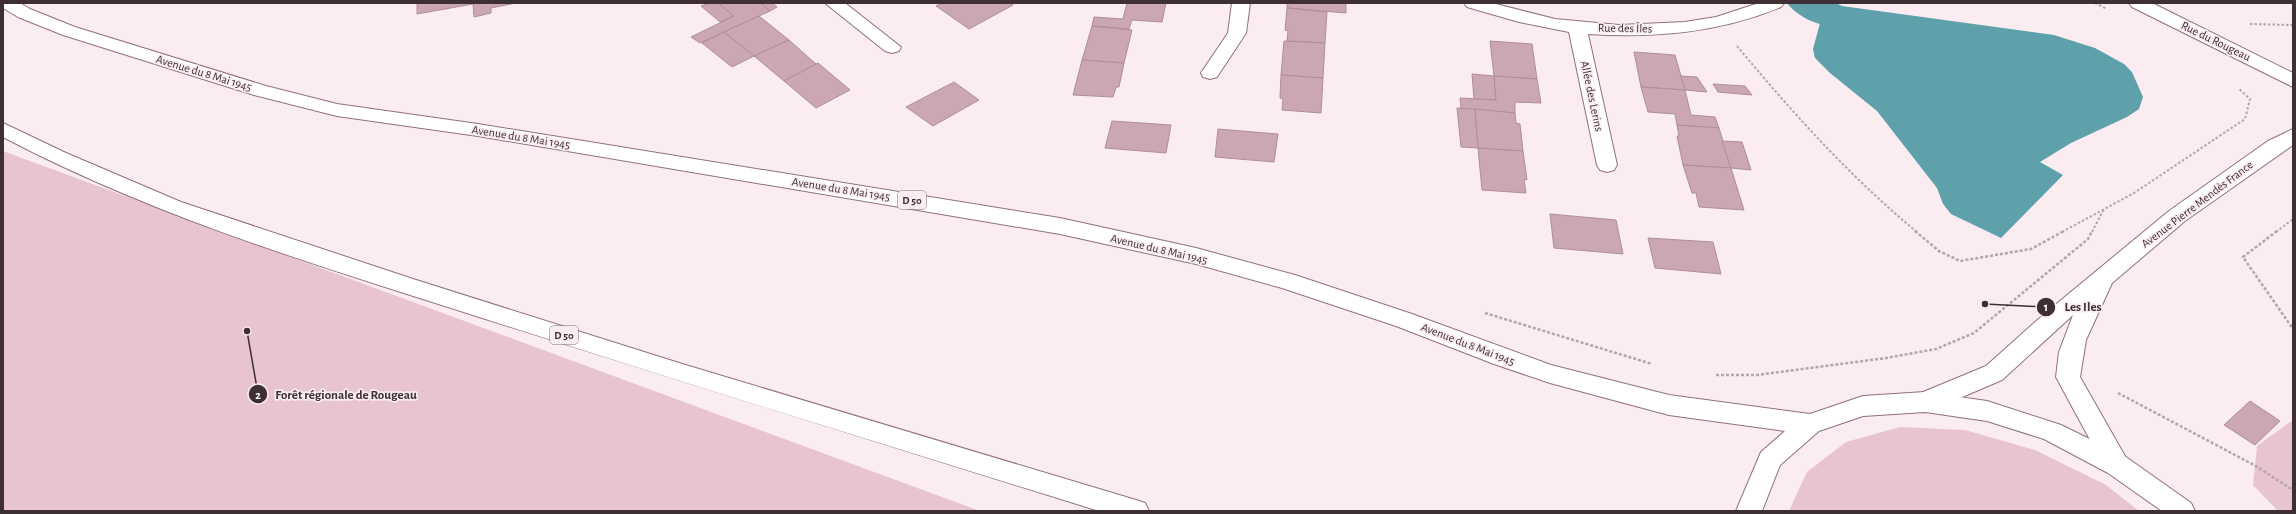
<svg xmlns="http://www.w3.org/2000/svg" width="2296" height="514" font-family="'Alegreya Sans',sans-serif">
<style>
.green{fill:#e7c4d0}
.water{fill:#5fa1aa}
.lines{fill:none;stroke-linecap:round;stroke-linejoin:round}
.canal{fill:#5fa1aa;fill-rule:evenodd}
.building{fill:#cba7b4;stroke:#af8d99}
.minor-casing{stroke:#91707b;stroke-width:2}
.primary-casing{stroke:#91707b;stroke-width:2}
.path-far1{stroke:#b3a5aa;stroke-width:2;stroke-dasharray:2.5 2;stroke-linecap:butt}
.path{stroke:#b3a5aa;stroke-width:2.5;stroke-dasharray:3 2;stroke-linecap:butt}
.minor{fill:#fff;fill-rule:evenodd}
.primary{fill:#fff;fill-rule:evenodd}
.labels{text-anchor:middle;dominant-baseline:central;stroke-width:3.5;stroke-linejoin:round;paint-order:stroke}
.shield{fill:#fbecf1;stroke:#76686d;stroke-width:1}
.shield-label{font-size:11px;font-weight:bold;fill:#3d2f34}
.street-label{font-size:12px;fill:#3d2f34;stroke:#fbecf1}
.leader{fill:none;stroke:#3d2f34;stroke-width:1.5}
.callout-dot{fill:#3d2f34;stroke:#fbecf1;stroke-width:1.5}
.mark-label{font-size:12px;text-anchor:middle;font-weight:bold;fill:#fff}
.callout-label{font-size:13px;text-anchor:middle;font-weight:bold;fill:#3d2f34;stroke:#fbecf1;stroke-width:3.5;stroke-linejoin:round;paint-order:stroke}
</style>
<rect width="100%" height="100%" fill="#fbecf1"/>
<!-- green -->
<g class="green">
<path d="M 3,151 L 980,511 L 3,511 Z"/>
<path d="M 2293,420 L 2293,511 L 2278,511 L 2253,485 L 2257,446 Z"/>
<path d="M 1900,427 L 1965,430 L 2035,450 L 2106,485 L 2139,511 L 1789,511 L 1807,472 L 1846,442 Z"/>
</g>
<!-- water -->
<path class="water" d="M 1842,6 L 2054,35 L 2095,48 L 2124,64 L 2132,72 L 2143,97 L 2139,109 L 2127,117 L 2071,143 L 2040,162 L 2063,175 L 2001,238 L 1951,214 L 1943,204 L 1937,188 L 1877,111 L 1830,73 L 1815,58 L 1813,49 L 1820,23 L 1829,14 Z"/>
<g class="lines">
<!-- canal -->
<path class="canal" d="M 1787,3 L 1836,3 L 1842,6 L 1848,14 L 1842,22 C 1838,23 1834,25 1830,25 C 1815,26 1795,14 1787,3 Z"/>
</g>
<!-- building -->
<g class="building">
<path d="M 417,3 L 473,3 L 473,4 L 417,14 Z"/>
<path d="M 473,3 L 516,3 L 491,8 L 491,13 L 474,17 Z"/>
<path d="M 709,3 L 718,3 L 734,16 L 720,22 L 701,6 Z"/>
<path d="M 718,3 L 761,3 L 770,11 L 700,43 L 691,37 L 734,16 Z"/>
<path d="M 761,3 L 772,3 L 777,7 L 770,11 Z"/>
<path d="M 942,3 L 1010,3 L 1013,5 L 969,29 L 936,6 Z"/>
<path d="M 1127,3 L 1166,3 L 1162,22 L 1132,20 L 1129,29 L 1092,26 L 1094,17 L 1123,19 Z"/>
<path d="M 1287,3 L 1346,3 L 1346,13 L 1287,8 Z"/>
<path d="M 1287,8 L 1327,12 L 1325,43 L 1287,41 L 1288,31 L 1285,30 Z"/>
<path d="M 759,16 L 789,40 L 754,56 L 724,32 Z"/>
<path d="M 1092,26 L 1132,30 L 1124,63 L 1082,60 Z"/>
<path d="M 724,32 L 754,56 L 732,67 L 702,43 Z"/>
<path d="M 789,40 L 816,64 L 784,81 L 754,56 Z"/>
<path d="M 1284,41 L 1325,43 L 1323,78 L 1281,75 Z"/>
<path d="M 1490,41 L 1532,44 L 1537,79 L 1494,76 Z"/>
<path d="M 1634,52 L 1675,55 L 1685,90 L 1641,87 Z"/>
<path d="M 1082,60 L 1124,63 L 1119,87 L 1116,87 L 1113,97 L 1073,95 Z"/>
<path d="M 818,63 L 850,90 L 816,108 L 784,81 Z"/>
<path d="M 1472,74 L 1494,76 L 1496,100 L 1474,99 Z"/>
<path d="M 1281,75 L 1323,78 L 1321,113 L 1282,110 L 1283,99 L 1280,98 Z"/>
<path d="M 1494,76 L 1537,79 L 1541,103 L 1515,102 L 1515,113 L 1461,109 L 1460,98 L 1496,100 Z"/>
<path d="M 1681,76 L 1697,77 L 1707,92 L 1685,90 Z"/>
<path d="M 954,82 L 979,100 L 933,126 L 906,107 Z"/>
<path d="M 1713,84 L 1745,86 L 1752,95 L 1718,92 Z"/>
<path d="M 1641,87 L 1685,90 L 1691,115 L 1715,117 L 1719,128 L 1677,125 L 1675,114 L 1648,112 Z"/>
<path d="M 1457,108 L 1475,109 L 1478,148 L 1461,147 Z"/>
<path d="M 1475,109 L 1515,113 L 1516,123 L 1520,124 L 1523,151 L 1478,148 Z"/>
<path d="M 1112,121 L 1171,125 L 1166,153 L 1105,148 Z"/>
<path d="M 1677,125 L 1719,128 L 1731,168 L 1683,165 L 1677,136 L 1679,136 Z"/>
<path d="M 1218,129 L 1278,134 L 1274,162 L 1215,157 Z"/>
<path d="M 1722,141 L 1742,142 L 1751,170 L 1731,168 Z"/>
<path d="M 1478,148 L 1523,151 L 1527,180 L 1524,179 L 1526,193 L 1482,190 Z"/>
<path d="M 1683,165 L 1731,168 L 1744,210 L 1699,207 L 1696,193 L 1692,193 Z"/>
<path d="M 1550,214 L 1616,220 L 1623,254 L 1554,248 Z"/>
<path d="M 1648,238 L 1713,242 L 1721,274 L 1655,268 Z"/>
<path d="M 2250,401 L 2280,421 L 2255,445 L 2224,425 Z"/>
</g>
<g class="lines">
<defs>
<g id="minor">
<path d="M 825,3 L 845,3 L 901,47 L 899,51 L 892,53 L 885,51 Z"/>
<path d="M 1232,3 L 1250,3 L 1246,33 L 1217,77 L 1210,79 L 1203,77 L 1201,73 L 1228,33 Z"/>
<path d="M 1464,3 L 1492,3 L 1555,19 L 1619,25 L 1685,22 L 1716,17 L 1759,3 L 1784,3 L 1781,7 C 1718,33 1655,38 1588,34 L 1617,165 L 1614,170 L 1607,172 L 1600,170 L 1597,165 L 1569,32 L 1519,22 L 1467,7 Z"/>
<path d="M 2129,3 L 2152,3 L 2293,73 L 2293,87 L 2132,7 Z"/>
<path d="M 2293,129 L 2293,145 L 2185,221 L 2112,283 L 2086,340 L 2080,377 L 2130,465 L 2126,473 L 2117,476 L 2108,473 L 2056,377 L 2059,352 L 2073,315 L 2002,380 L 1934,409 L 1925,412 L 1916,409 L 1913,402 L 1916,395 L 1986,366 L 2043,315 L 2169,211 L 2268,141 Z"/>
</g>
<g id="primary">
<path d="M 3,3 L 20,3 L 30,9 L 75,27 L 266,86 L 337,104 L 478,124 L 1060,218 L 1196,248 L 1295,275 L 1412,314 L 1551,365 L 1669,395 L 1810,414 L 1863,396 L 1925,392 L 1987,401 L 2061,425 L 2126,457 L 2191,503 L 2195,511 L 2162,511 L 2108,473 L 2044,439 L 1987,421 L 1925,412 L 1863,416 L 1819,431 L 1780,465 L 1762,511 L 1736,511 L 1761,452 L 1785,431 L 1669,415 L 1550,383 L 1494,364 L 1396,326 L 1282,288 L 1196,264 L 1060,234 L 478,136 L 337,116 L 254,95 L 63,35 L 18,17 L 3,8 Z"/>
<path d="M 3,123 L 66,153 L 181,202 L 413,279 L 679,363 L 1136,500 L 1145,503 L 1149,511 L 1099,511 C 892,447 684,383 476,316 C 316,265 153,216 3,137 Z"/>
</g>
</defs>
<!-- minor casing -->
<use href="#minor" class="minor-casing"/>
<!-- primary casing -->
<use href="#primary" class="primary-casing"/>
<!-- path-far1 -->
<g class="path-far1">
<path d="M 2095,3 L 2107,9"/>
<path d="M 2250,24 L 2293,25"/>
<path d="M 1737,46 C 1792,112 1850,177 1917,232"/>
<path d="M 2062,232 L 2134,193 L 2245,119 L 2250,99 L 2239,89"/>
<path d="M 2092,232 L 2104,209"/>
<path d="M 2276,232 L 2293,219"/>
</g>
<!-- path -->
<g class="path">
<path d="M 1915,231 L 1939,251 L 1960,261 L 2031,249 L 2064,231"/>
<path d="M 2277,231 L 2243,257 L 2293,329"/>
<path d="M 1485,313 L 1652,364"/>
<path d="M 1716,375 L 1757,375 L 1886,358 L 1936,349 L 1974,333 L 2088,239 L 2092,231"/>
<path d="M 2118,393 L 2254,465 L 2293,490"/>
</g>
<!-- minor -->
<use href="#minor" class="minor"/>
<!-- primary -->
<use href="#primary" class="primary"/>
</g>
<g class="labels">
<!-- shield labels -->
<g class="shield">
<rect x="898" y="191" width="28" height="18" rx="3"/>
<rect x="550" y="326" width="28" height="18" rx="3"/>
</g>
<g class="shield-label">
<text x="912" y="200">D 50</text>
<text x="564" y="335">D 50</text>
</g>
<!-- street labels -->
<g class="street-label">
<text transform="translate(1625 28) rotate(1)">Rue des Îles</text>
<text transform="translate(2216 41) rotate(26)">Rue du Rougeau</text>
<text transform="translate(204 73) rotate(17)">Avenue du 8 Mai 1945</text>
<text transform="translate(1592 96) rotate(78)">Allée des Lerins</text>
<text transform="translate(521 137) rotate(9)">Avenue du 8 Mai 1945</text>
<text transform="translate(841 189) rotate(9)">Avenue du 8 Mai 1945</text>
<text transform="translate(2197 204) rotate(-37)">Avenue Pierre Mendès France</text>
<text transform="translate(1159 249) rotate(13)">Avenue du 8 Mai 1945</text>
<text transform="translate(1468 344) rotate(21)">Avenue du 8 Mai 1945</text>
</g>
</g>
<!-- callouts -->
<path class="leader" d="M1985 304L2046 307M247 331L258 394"/>
<g class="callout-dot">
<circle cx="1985" cy="304" r="4"/>
<circle cx="247" cy="331" r="4"/>
<circle cx="2046" cy="307" r="10"/>
<circle cx="258" cy="394" r="10"/>
</g>
<g class="mark-label">
<text x="2046" y="311">1</text>
<text x="258" y="399">2</text>
</g>
<g class="callout-label">
<text x="2083" y="311">Les Iles</text>
<text x="346" y="399">Forêt régionale de Rougeau</text>
</g>
<!-- border -->
<rect width="2296" height="514" fill="none" stroke="#3d2f34" stroke-width="8"/>
</svg>
